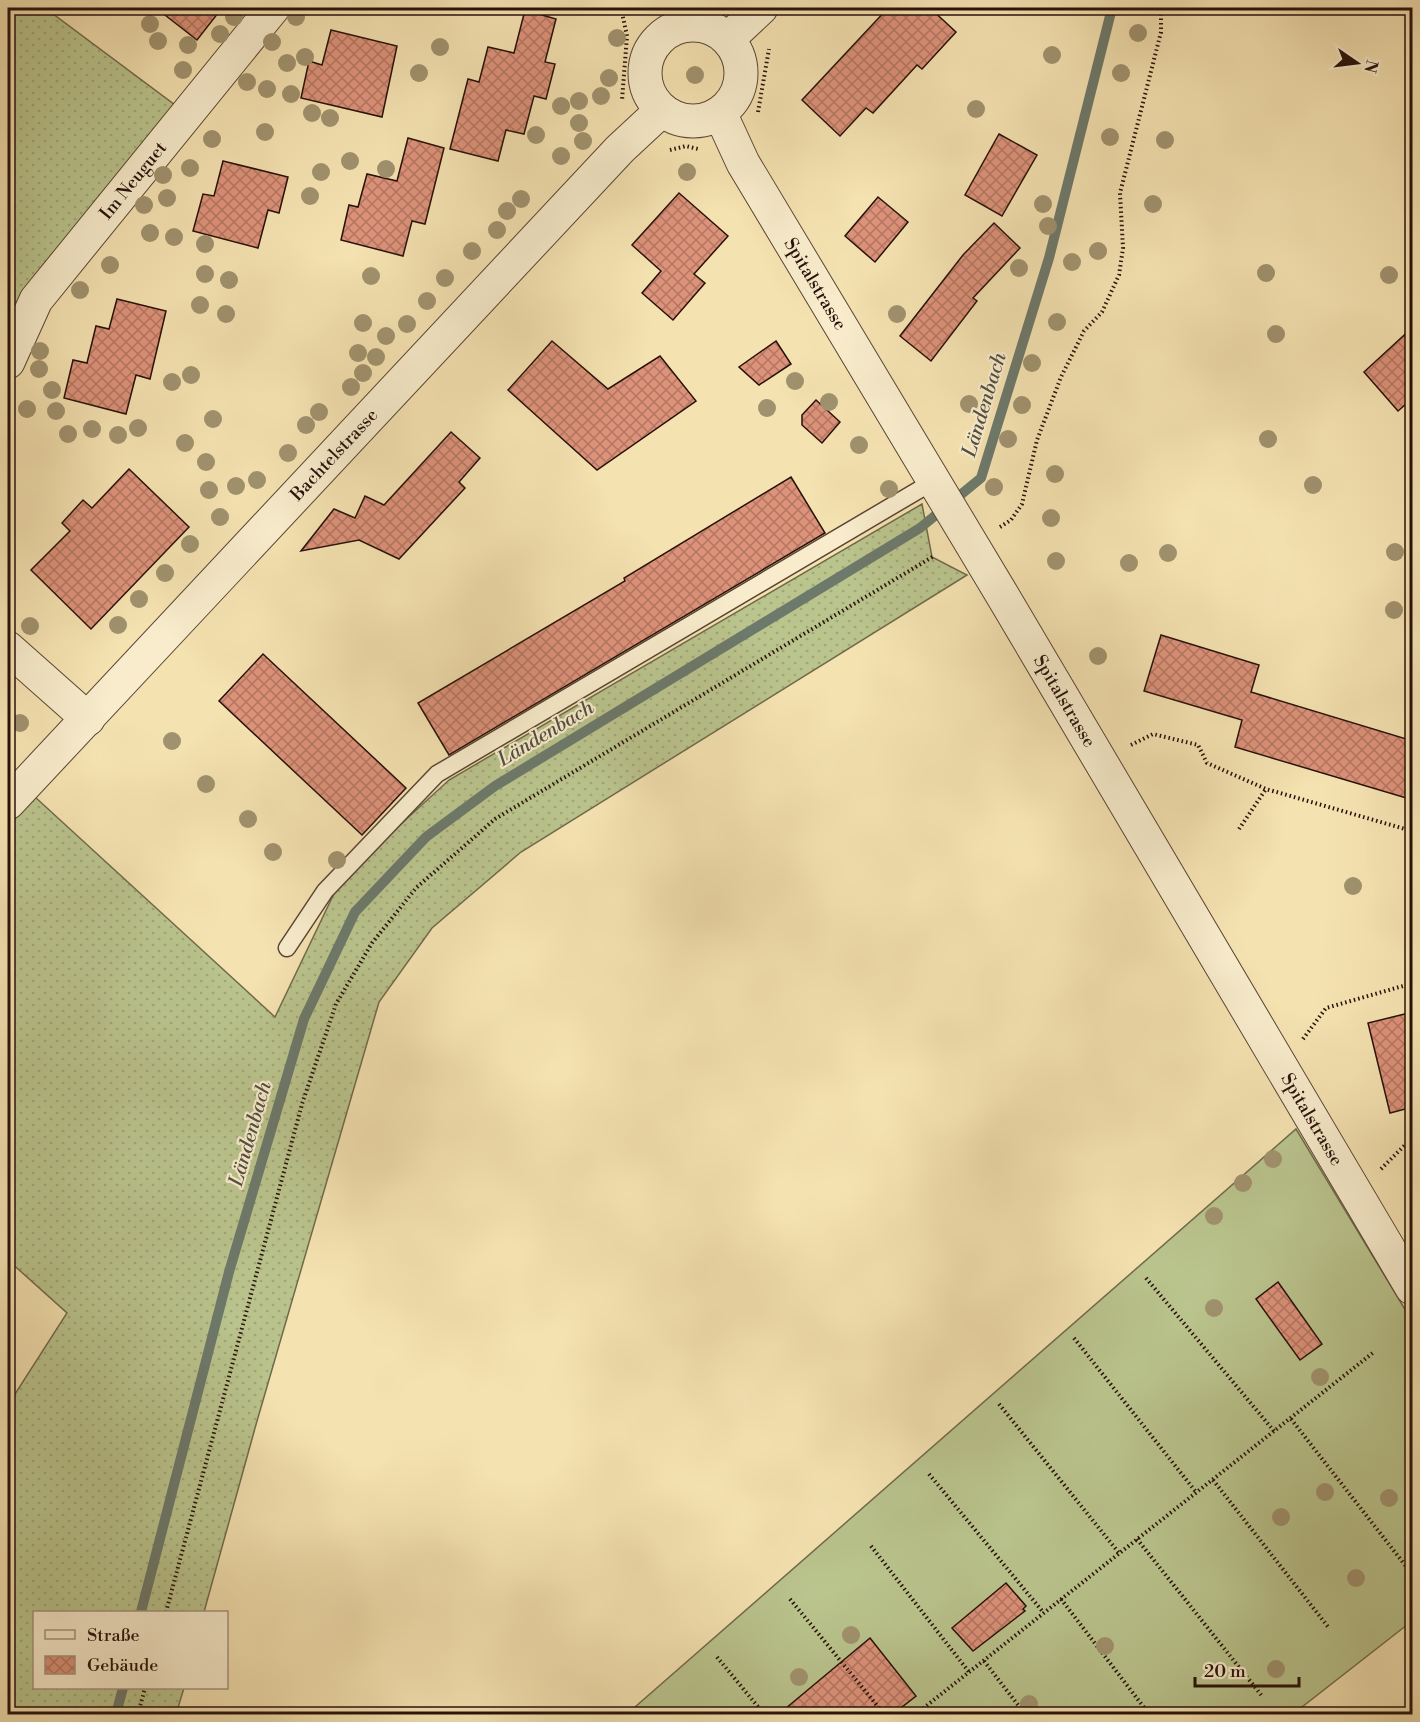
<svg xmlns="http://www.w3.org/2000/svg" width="1420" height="1722" font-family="'Libre Bodoni',serif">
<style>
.grass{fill:url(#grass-dots);stroke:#706a4c;stroke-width:1.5}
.garden{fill:#bac48d;stroke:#706a4c;stroke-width:1.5}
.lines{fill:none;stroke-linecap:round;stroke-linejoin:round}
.stream{stroke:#6d796b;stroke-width:10}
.building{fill:url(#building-cross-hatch);stroke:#27110a;stroke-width:1.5}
.service-casing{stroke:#5a4534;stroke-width:19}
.minor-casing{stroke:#5a4534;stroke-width:35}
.tertiary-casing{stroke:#5a4534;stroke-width:35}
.path{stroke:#27110a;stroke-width:4;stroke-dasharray:1.5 3;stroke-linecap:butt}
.service{stroke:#f8eccc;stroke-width:16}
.minor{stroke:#f8eccc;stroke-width:33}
.tertiary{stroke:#f8eccc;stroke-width:33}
.tree{fill:#a0926e}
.labels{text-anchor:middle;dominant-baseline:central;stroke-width:4.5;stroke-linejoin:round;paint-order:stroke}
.street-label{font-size:18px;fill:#27110a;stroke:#f8eccc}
.water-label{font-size:20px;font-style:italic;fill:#504e43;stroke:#f8eccc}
</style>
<defs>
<pattern id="grass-dots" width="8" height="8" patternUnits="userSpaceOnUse" patternTransform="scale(1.5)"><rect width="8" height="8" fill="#bac48d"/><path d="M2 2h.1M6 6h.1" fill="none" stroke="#a0a778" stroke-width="1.8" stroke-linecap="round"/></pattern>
<pattern id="building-cross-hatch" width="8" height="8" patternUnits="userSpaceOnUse" patternTransform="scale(1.5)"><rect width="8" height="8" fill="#dd927a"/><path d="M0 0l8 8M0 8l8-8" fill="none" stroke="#b37662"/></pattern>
</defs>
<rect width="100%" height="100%" fill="#f5e2b1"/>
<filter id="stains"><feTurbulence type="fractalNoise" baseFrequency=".00333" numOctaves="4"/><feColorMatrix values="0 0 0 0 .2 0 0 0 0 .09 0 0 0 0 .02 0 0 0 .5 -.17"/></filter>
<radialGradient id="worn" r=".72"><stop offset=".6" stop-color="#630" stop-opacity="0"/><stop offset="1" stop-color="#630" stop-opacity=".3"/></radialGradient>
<!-- grass -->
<g class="grass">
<path d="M 8,8 L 45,8 L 187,114 L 8,362 Z"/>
<path d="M 922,504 L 932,557 L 967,575 L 521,852 L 432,928 L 379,1002 L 257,1421 L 204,1612 L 34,1612 L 34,1688 L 184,1688 L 176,1714 L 8,1714 L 8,1405 L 67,1313 L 8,1260 L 8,803 L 23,786 L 275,1017 L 341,879 L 449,780 Z"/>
</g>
<!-- garden -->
<path class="garden" d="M 1296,1129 L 1412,1321 L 1412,1621 L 1293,1714 L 627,1714 Z"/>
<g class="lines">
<!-- stream -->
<g class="stream">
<path d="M 141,1612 L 229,1272 L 304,1019 L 355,912 L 426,837 L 495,786 L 920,528 L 981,478 L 1049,258 L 1112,8"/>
<path d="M 116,1714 L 123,1688"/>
</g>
</g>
<!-- building -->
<g class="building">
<path d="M 156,8 L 222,8 L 197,40 Z"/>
<path d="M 888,8 L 930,8 L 956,32 L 922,69 L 917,65 L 873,113 L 866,108 L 840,136 L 802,100 Z"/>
<path d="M 525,10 L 556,19 L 545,62 L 555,64 L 546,99 L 534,96 L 524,134 L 506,130 L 498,161 L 450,149 L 468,79 L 479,82 L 488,47 L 514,53 Z"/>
<path d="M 331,30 L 397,46 L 382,117 L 301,98 L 309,61 L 322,65 Z"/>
<path d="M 999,134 L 1037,155 L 1002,216 L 965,195 Z"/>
<path d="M 408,138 L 444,148 L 425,224 L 412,221 L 403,256 L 341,240 L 349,205 L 358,207 L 367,174 L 397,181 Z"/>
<path d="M 223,161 L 288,177 L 279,213 L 268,210 L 258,248 L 193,231 L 203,194 L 214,196 Z"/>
<path d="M 679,193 L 728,236 L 694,274 L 705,283 L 673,320 L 642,293 L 661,271 L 632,245 Z"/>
<path d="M 878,197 L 908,222 L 875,262 L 845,236 Z"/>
<path d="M 994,223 L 1020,248 L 973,298 L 977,301 L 931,361 L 900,336 L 963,255 Z"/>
<path d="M 117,299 L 166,311 L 150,379 L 136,375 L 126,414 L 64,398 L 73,360 L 87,363 L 96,326 L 109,329 Z"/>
<path d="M 1413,327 L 1413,398 L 1398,411 L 1364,372 Z"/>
<path d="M 552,341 L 608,389 L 660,356 L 696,401 L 597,470 L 508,390 Z"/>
<path d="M 776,341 L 791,364 L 759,385 L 739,367 Z"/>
<path d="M 816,400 L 840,422 L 822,443 L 802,425 L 802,415 Z"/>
<path d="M 451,432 L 480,458 L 459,482 L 465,488 L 399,559 L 359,540 L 301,551 L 334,509 L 355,518 L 365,496 L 384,505 Z"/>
<path d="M 129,469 L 189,527 L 91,629 L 31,570 L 70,531 L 62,523 L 83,500 L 92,508 Z"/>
<path d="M 791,477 L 825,533 L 449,755 L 418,703 L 625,581 L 624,578 Z"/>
<path d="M 1161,635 L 1259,665 L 1251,692 L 1413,741 L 1413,800 L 1235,747 L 1242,720 L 1144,691 Z"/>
<path d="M 263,654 L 406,788 L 362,835 L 219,701 Z"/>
<path d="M 1413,1012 L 1413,1107 L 1390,1113 L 1368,1023 Z"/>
<path d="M 1278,1282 L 1322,1344 L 1300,1360 L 1256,1299 Z"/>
<path d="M 1006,1583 L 1026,1606 L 1023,1609 L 1025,1611 L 973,1651 L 952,1628 Z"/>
<path d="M 870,1638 L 916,1696 L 893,1714 L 779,1714 Z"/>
</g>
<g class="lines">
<defs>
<path id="service" d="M 287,948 L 325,891 L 437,774 L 934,481"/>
<g id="minor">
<path id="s1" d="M 8,362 L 36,300 L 273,8"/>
<path d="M 8,648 L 88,719"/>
</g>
<g id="tertiary">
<circle cx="693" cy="73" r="48"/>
<path d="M 728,39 L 761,8"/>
<path id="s2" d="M 720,113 L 743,163 L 1004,598 L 1412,1288"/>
<path id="s3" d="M 8,803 L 620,149 L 662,110"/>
</g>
</defs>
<!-- service casing -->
<use href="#service" class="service-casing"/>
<!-- minor casing -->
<use href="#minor" class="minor-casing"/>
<!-- tertiary casing -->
<use href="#tertiary" class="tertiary-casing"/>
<!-- path -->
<g class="path">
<path d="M 621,8 L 627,36 L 622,100"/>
<path d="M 758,112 L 769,49"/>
<path d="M 670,150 L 686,146 L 698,149"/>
<path d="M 1000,527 L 1011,520 L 1022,504 L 1037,440 L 1061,377 L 1084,331 L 1102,312 L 1119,275 L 1123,248 L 1120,193 L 1161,32 L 1161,8"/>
<path d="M 1131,745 L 1153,734 L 1198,745 L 1207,763 L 1266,789 L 1412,831"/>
<path d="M 1239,829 L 1266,789"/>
<path d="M 1303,1039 L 1326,1008 L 1410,984 L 1412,981"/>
<path d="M 1381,1169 L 1412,1138"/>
<path d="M 1146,1278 L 1274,1431"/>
<path d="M 1074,1338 L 1196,1492"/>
<path d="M 999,1404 L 1119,1553"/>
<path d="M 1291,1419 L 1412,1574"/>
<path d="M 929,1474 L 1043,1612"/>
<path d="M 1213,1480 L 1329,1628"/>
<path d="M 1137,1539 L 1262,1696"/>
<path d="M 871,1546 L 969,1672"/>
<path d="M 790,1599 L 884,1714"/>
<path d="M 1061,1599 L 1149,1714"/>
<path d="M 166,1612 L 302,1104 L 336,1004 L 372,943 L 416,888 L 495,819 L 934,556"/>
<path d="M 717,1657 L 764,1714"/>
<path d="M 984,1661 L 1025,1714"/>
<path d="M 138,1714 L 145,1688"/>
<path d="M 916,1714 L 1374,1352"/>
</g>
<!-- service -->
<use href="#service" class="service"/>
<!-- minor -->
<use href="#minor" class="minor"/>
<!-- tertiary -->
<use href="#tertiary" class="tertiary"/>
</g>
<!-- trees -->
<g class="tree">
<circle cx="234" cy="17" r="9"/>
<circle cx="296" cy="17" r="9"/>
<circle cx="150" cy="24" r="9"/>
<circle cx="1138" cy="33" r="9"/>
<circle cx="220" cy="34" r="9"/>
<circle cx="617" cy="38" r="9"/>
<circle cx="158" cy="41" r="9"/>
<circle cx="272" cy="42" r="9"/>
<circle cx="188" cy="45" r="9"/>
<circle cx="440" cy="47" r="9"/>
<circle cx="1052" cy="55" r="9"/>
<circle cx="305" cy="57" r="9"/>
<circle cx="287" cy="63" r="9"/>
<circle cx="183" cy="70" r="9"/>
<circle cx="419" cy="73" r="9"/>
<circle cx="1121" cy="73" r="9"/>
<circle cx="695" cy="75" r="9"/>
<circle cx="609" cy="78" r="9"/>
<circle cx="247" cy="82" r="9"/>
<circle cx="267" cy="89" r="9"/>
<circle cx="291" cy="94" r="9"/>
<circle cx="601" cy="96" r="9"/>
<circle cx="579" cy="101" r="9"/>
<circle cx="561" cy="106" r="9"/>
<circle cx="976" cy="109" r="9"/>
<circle cx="312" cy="113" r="9"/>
<circle cx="330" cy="118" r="9"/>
<circle cx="579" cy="123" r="9"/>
<circle cx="265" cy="132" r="9"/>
<circle cx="536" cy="135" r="9"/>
<circle cx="1110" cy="137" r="9"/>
<circle cx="212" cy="139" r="9"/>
<circle cx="1165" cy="140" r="9"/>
<circle cx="583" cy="141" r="9"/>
<circle cx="561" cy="156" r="9"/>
<circle cx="350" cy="161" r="9"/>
<circle cx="190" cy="168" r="9"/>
<circle cx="386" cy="169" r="9"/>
<circle cx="321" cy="172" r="9"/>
<circle cx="687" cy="172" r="9"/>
<circle cx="163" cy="175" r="9"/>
<circle cx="310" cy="196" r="9"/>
<circle cx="167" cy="198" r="9"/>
<circle cx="521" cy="199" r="9"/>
<circle cx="1043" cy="204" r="9"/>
<circle cx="1153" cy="204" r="9"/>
<circle cx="144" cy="205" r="9"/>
<circle cx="507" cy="211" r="9"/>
<circle cx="1048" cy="226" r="9"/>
<circle cx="497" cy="230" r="9"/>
<circle cx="150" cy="233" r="9"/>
<circle cx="174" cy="237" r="9"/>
<circle cx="205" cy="244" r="9"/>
<circle cx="472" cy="251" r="9"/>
<circle cx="1098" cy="251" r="9"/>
<circle cx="1072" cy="262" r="9"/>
<circle cx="110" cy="265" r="9"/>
<circle cx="1019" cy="268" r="9"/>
<circle cx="1266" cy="273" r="9"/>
<circle cx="205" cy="274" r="9"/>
<circle cx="1389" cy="275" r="9"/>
<circle cx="371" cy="276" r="9"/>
<circle cx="445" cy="278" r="9"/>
<circle cx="229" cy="280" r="9"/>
<circle cx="80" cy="290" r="9"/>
<circle cx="427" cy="301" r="9"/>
<circle cx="200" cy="305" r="9"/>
<circle cx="226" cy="314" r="9"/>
<circle cx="897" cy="314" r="9"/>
<circle cx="1057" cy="322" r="9"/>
<circle cx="363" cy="323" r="9"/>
<circle cx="407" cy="324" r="9"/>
<circle cx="1276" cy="334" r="9"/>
<circle cx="386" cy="336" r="9"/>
<circle cx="40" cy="351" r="9"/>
<circle cx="358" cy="353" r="9"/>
<circle cx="376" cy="357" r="9"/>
<circle cx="1032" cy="363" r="9"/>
<circle cx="39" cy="369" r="9"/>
<circle cx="363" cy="373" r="9"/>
<circle cx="191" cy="375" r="9"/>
<circle cx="795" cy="381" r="9"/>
<circle cx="172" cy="382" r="9"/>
<circle cx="351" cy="387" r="9"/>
<circle cx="52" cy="390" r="9"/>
<circle cx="829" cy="402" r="9"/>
<circle cx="969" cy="404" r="9"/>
<circle cx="1022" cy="405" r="9"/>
<circle cx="767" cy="408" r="9"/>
<circle cx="27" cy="409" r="9"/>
<circle cx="56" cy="411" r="9"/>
<circle cx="319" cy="412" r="9"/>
<circle cx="213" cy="419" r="9"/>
<circle cx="306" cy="425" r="9"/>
<circle cx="138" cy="428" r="9"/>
<circle cx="92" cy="429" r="9"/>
<circle cx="68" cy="434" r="9"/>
<circle cx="118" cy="435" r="9"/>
<circle cx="1008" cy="439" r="9"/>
<circle cx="1268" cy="439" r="9"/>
<circle cx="185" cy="443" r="9"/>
<circle cx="859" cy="445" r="9"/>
<circle cx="288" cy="453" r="9"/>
<circle cx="206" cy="462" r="9"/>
<circle cx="1055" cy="474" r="9"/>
<circle cx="257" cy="480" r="9"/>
<circle cx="1313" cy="485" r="9"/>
<circle cx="236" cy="486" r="9"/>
<circle cx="994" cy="487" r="9"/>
<circle cx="889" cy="489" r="9"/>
<circle cx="209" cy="490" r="9"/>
<circle cx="220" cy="517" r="9"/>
<circle cx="1051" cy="518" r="9"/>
<circle cx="190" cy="544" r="9"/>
<circle cx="1395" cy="552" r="9"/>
<circle cx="1168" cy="553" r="9"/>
<circle cx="1056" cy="561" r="9"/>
<circle cx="1129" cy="563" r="9"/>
<circle cx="165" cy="573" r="9"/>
<circle cx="139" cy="599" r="9"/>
<circle cx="1394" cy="610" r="9"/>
<circle cx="118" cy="625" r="9"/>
<circle cx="30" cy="626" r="9"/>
<circle cx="1098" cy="656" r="9"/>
<circle cx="20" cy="723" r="9"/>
<circle cx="172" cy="741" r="9"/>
<circle cx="206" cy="784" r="9"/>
<circle cx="248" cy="819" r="9"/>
<circle cx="273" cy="852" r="9"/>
<circle cx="337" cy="860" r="9"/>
<circle cx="1353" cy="886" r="9"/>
<circle cx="1273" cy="1159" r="9"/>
<circle cx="1243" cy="1183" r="9"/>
<circle cx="1214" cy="1216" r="9"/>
<circle cx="1214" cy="1308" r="9"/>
<circle cx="1320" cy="1377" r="9"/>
<circle cx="1325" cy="1492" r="9"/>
<circle cx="1389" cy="1498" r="9"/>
<circle cx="1281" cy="1517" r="9"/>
<circle cx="1356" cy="1578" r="9"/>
<circle cx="851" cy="1635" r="9"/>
<circle cx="1105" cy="1646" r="9"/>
<circle cx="1276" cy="1669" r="9"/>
<circle cx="799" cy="1677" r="9"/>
<circle cx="1029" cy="1704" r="9"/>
</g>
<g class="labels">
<!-- street labels -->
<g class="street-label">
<text stroke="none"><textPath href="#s1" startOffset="222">Im Neuguet</textPath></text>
<text stroke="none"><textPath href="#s2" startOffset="196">Spitalstrasse</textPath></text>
<text stroke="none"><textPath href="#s3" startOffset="477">Bachtelstrasse</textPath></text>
<text stroke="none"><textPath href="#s2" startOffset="682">Spitalstrasse</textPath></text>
<text stroke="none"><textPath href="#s2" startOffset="1168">Spitalstrasse</textPath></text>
</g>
<!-- water labels -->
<g class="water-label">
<text transform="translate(985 405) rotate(-73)">Ländenbach</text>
<text transform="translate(546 734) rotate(-31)">Ländenbach</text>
<text transform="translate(251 1134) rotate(-74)">Ländenbach</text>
</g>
</g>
<!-- margin -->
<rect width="1420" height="1722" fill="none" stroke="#f5e2b1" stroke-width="30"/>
<rect x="9" y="9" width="1402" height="1704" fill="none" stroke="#27110a" stroke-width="3"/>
<rect x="15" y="15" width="1390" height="1692" fill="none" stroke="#27110a" stroke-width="1.5"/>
<!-- legend -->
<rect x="33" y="1611" width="195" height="78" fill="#f8eccc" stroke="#a4947e" stroke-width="1.5"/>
<rect x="45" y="1630" width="30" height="9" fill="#f8eccc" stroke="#a4947e" stroke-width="1.5"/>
<text x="87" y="1641" font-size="18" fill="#27110a">Straße</text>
<rect x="45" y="1656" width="30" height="18" fill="url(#building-cross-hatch)" stroke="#a4947e" stroke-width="1.5"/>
<text x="87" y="1671" font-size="18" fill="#27110a">Gebäude</text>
<!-- north arrow -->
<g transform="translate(1357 63) rotate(104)" stroke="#f8eccc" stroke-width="4.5" paint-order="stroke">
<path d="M0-4.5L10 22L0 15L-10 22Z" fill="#27110a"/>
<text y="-9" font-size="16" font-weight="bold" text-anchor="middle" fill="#27110a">N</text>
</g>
<!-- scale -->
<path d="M1195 1677v9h104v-9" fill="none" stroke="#27110a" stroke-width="3"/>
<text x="1204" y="1677" font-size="18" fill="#27110a" stroke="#f8eccc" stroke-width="4.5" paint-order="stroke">20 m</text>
<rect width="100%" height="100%" filter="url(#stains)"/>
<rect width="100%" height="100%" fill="url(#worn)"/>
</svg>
